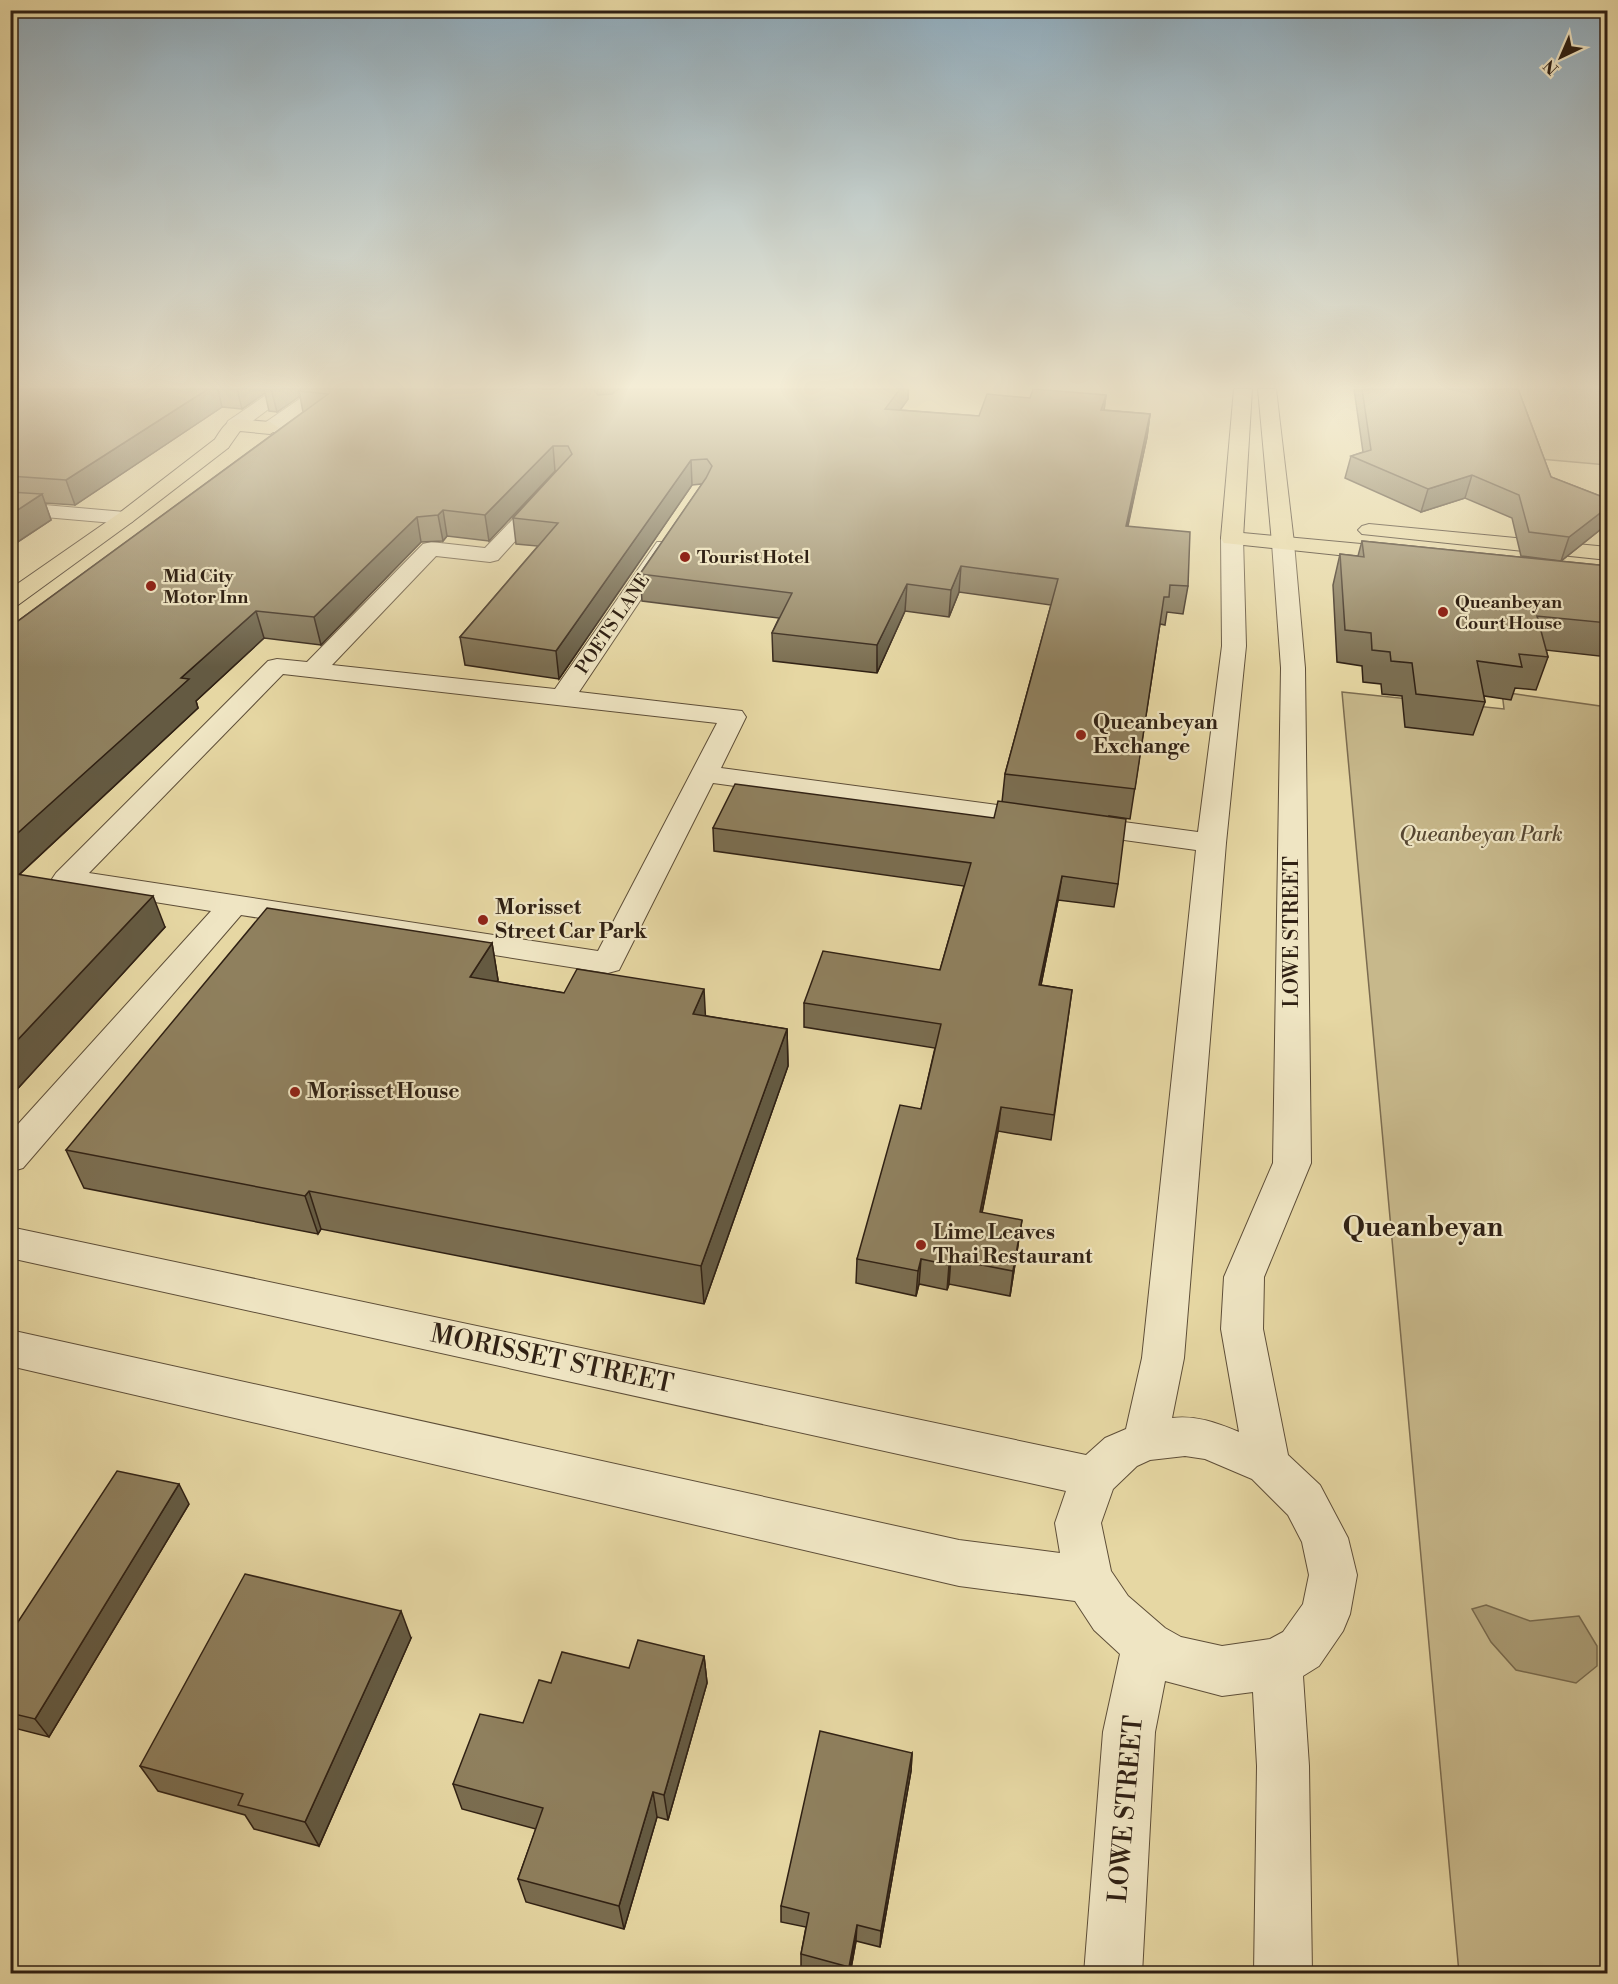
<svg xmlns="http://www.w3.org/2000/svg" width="1618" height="1984" font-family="'Libre Bodoni',serif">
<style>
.green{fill:#c7b88b;stroke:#7c6c50;stroke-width:1.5}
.water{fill:#a89972;stroke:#78694c;stroke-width:1.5}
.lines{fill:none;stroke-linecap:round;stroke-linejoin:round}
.minor-casing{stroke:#5e4e38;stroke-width:2}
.major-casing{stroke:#302114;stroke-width:2}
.highway-casing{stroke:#302114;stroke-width:2}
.minor{fill:#efe5c3;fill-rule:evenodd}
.major{fill:#e6d7a3;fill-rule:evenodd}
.highway{fill:#e6d7a3;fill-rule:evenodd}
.wall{fill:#7b6e51;stroke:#302114;stroke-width:1.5}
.shaded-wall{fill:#645a42;stroke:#302114;stroke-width:1.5}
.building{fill:#8f805e;stroke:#302114;stroke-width:1.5}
.poi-dot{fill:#8f2418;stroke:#efe5c3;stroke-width:2}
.labels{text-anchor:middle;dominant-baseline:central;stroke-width:4.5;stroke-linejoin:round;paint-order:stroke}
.far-poi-label{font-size:18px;font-weight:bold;fill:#302114;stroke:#efe5c3;text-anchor:start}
.far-street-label{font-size:18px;fill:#302114;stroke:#efe5c3}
.poi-label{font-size:21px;font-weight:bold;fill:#302114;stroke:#efe5c3;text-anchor:start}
.park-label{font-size:21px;font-style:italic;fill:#564732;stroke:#efe5c3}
.street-label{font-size:21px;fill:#302114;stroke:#efe5c3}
.near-street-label{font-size:26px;fill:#302114;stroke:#efe5c3}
.district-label{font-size:27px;font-weight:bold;fill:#302114;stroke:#efe5c3}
</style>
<rect width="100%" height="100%" fill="#e6d7a3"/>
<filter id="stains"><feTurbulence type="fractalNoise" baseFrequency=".00333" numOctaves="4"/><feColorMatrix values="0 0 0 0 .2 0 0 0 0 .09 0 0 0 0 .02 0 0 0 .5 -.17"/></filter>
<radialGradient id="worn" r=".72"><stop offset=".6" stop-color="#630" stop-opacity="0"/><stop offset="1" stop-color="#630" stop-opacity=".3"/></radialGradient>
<!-- green -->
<g class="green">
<path d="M 1505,389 L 1607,389 L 1607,465 L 1529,458 Z"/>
<path d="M 1342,692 L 1504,709 L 1502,692 L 1607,707 L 1607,1973 L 1459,1973 Z"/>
</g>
<!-- water -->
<path class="water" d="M 1486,1605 L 1530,1621 L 1579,1616 L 1597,1646 L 1597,1666 L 1576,1683 L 1516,1670 L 1491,1642 L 1472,1609 Z"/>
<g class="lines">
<defs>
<g id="minor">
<path d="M 275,389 L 295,389 L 242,429 L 228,429 L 226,425 L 228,421 Z"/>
<path d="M 314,389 L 334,389 L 277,432 L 263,432 L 261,428 L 263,424 Z"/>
<path d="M 546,490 L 553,492 L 556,496 L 498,560 L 490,562 L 436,556 L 332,665 L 555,689 L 657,542 L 673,542 L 676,547 L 579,692 L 742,711 L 746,717 L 721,768 L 1198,832 L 1222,646 L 1221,538 L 1224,533 L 1240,533 L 1243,538 L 1246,646 L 1226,843 L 1184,1358 L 1172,1418 C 1196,1415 1217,1423 1239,1432 L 1221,1329 L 1224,1277 L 1273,1163 L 1281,668 L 1272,543 L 1275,538 L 1291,538 L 1294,543 L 1305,668 L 1311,1163 L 1264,1277 L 1263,1329 L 1288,1455 L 1320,1485 L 1348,1538 L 1357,1575 L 1350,1614 L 1343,1631 L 1319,1666 L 1303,1676 L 1309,1766 L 1312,1974 L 1254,1974 L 1257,1766 L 1253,1692 L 1222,1696 L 1165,1681 L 1155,1732 L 1142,1974 L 1084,1974 L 1103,1732 L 1120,1654 L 1094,1630 L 1075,1601 L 959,1586 L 10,1366 L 10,1330 L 959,1540 L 1060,1553 L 1055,1523 L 1066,1491 L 10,1258 L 10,1227 L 1086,1455 L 1105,1438 L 1126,1429 L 1142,1358 L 1196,850 L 713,783 L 619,970 L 608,973 L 241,915 L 23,1168 L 10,1172 L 10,1133 L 211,911 L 67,888 L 56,885 L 52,879 L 56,873 L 268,661 L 277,659 L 307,662 L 423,544 L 431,542 L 485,548 L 539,492 ZM 283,674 L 717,723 L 598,951 L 89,873 ZM 1185,1456 L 1205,1459 L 1252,1479 L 1288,1515 L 1302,1542 L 1309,1575 L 1303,1604 L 1283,1632 L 1270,1639 L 1222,1646 L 1181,1637 L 1165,1628 L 1128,1596 L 1111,1571 L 1101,1523 L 1113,1489 L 1137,1466 L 1150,1460 Z"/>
<path d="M 10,502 L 125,512 L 132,514 L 135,518 L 132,522 L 125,524 L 10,514 Z"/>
</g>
<g id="major">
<path d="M 1234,389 L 1252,389 L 1243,538 L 1240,543 L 1224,543 L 1221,538 Z"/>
<path d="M 1258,389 L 1276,389 L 1294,543 L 1291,548 L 1275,548 L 1272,543 Z"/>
<path d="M 221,438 L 228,440 L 230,444 L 228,448 L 132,522 L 18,605 L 10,607 L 10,589 L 118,514 L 214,440 Z"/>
</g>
<g id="highway">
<path d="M 235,419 L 270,422 L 279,428 L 270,434 L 240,431 L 228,448 L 214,448 L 212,444 C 218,435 224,422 235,419 Z"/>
<path d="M 1369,524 L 1608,547 L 1608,560 L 1362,534 L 1358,530 L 1362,526 Z"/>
<path d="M 1232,532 L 1404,548 L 1412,550 L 1415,555 L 1412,560 L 1404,562 L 1224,543 L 1221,538 L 1224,533 Z"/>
</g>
</defs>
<!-- minor casing -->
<use href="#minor" class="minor-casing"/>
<!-- major casing -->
<use href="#major" class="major-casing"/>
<!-- highway casing -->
<use href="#highway" class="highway-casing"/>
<!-- minor -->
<use href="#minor" class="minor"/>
<!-- major -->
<use href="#major" class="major"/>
<!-- highway -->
<use href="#highway" class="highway"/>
</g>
<!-- wall -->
<g class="wall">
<path d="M 10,389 L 908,389 L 908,399 L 900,410 L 979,416 L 1030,398 L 1106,395 L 1104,410 L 1150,414 L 1147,437 L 1128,526 L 1188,586 L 1183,614 L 1167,612 L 1165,625 L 1160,624 L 1130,819 L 1109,816 L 1118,884 L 1114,907 L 1058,900 L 1041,985 L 1072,990 L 1051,1140 L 998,1131 L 982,1213 L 1018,1245 L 1010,1296 L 949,1284 L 947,1290 L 919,1284 L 916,1296 L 856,1283 L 857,1259 L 921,1109 L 935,1048 L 804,1027 L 804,1003 L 940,970 L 964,886 L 714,851 L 713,828 L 994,818 L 1002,802 L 1005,774 L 1051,605 L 959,592 L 949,617 L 905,611 L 877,673 L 773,661 L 772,633 L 779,618 L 642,601 L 640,574 L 702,484 L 692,485 L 559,679 L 465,665 L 460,637 L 538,546 L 516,544 L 513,518 L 556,471 L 555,471 L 489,541 L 447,536 L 443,541 L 421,542 L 321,645 L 264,638 L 196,701 L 198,708 L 19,875 L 165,927 L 10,1097 L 10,627 L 303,412 L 300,396 L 277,412 L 269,411 L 265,393 L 242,409 L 222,407 L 75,505 L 45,503 L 51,520 L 10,547 Z"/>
<path d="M 1354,389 L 1518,389 L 1551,477 L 1608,499 L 1608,520 L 1606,525 L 1561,561 L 1521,556 L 1512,518 L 1465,498 L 1421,512 L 1345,478 L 1351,456 L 1363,452 Z"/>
<path d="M 1362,541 L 1608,566 L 1608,657 L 1546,650 L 1548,657 L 1536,690 L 1515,688 L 1511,700 L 1484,696 L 1485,702 L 1473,735 L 1405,727 L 1402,696 L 1382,694 L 1381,684 L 1363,682 L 1362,666 L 1337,662 L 1333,585 L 1340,554 L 1358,556 Z"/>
<path d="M 492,943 L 498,980 L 497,982 L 787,1029 L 788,1066 L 704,1304 L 321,1229 L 318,1234 L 84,1188 L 66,1150 Z"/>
<path d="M 189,1504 L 49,1737 L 10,1727 L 10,1634 Z"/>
<path d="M 411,1638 L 319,1846 L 254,1829 L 245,1815 L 158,1791 L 140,1766 Z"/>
<path d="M 704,1656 L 707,1683 L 668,1820 L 657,1817 L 624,1929 L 526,1902 L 518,1879 L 536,1829 L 462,1809 L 453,1784 L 523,1723 L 551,1683 L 629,1668 Z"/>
<path d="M 912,1753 L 911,1771 L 880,1947 L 856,1941 L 850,1974 L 818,1974 L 801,1969 L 801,1954 L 806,1927 L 781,1922 L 781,1906 Z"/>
</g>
<!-- shaded-wall -->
<g class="shaded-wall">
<path d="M 208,389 L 218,389 L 222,407 L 75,505 L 66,480 Z"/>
<path d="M 237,389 L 264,389 L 265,393 L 242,409 Z"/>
<path d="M 271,389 L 310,389 L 299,391 L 300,396 L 277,412 Z"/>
<path d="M 593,389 L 619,389 L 595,412 Z"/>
<path d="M 896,389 L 908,389 L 908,399 L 884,433 L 885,409 Z"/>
<path d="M 1106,395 L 1103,418 L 1101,410 Z"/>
<path d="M 1150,414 L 1147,437 L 1122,551 L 1126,526 Z"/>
<path d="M 553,446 L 555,471 L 489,541 L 485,515 Z"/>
<path d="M 691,460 L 692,485 L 559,679 L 556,651 Z"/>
<path d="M 1472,475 L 1465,498 L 1421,512 L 1428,489 Z"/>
<path d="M 42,494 L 51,520 L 10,547 L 10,515 Z"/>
<path d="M 1608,507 L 1608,520 L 1606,525 L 1561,561 L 1569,537 Z"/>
<path d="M 443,510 L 447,536 L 443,541 L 438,515 Z"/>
<path d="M 417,517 L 421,542 L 321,645 L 314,617 Z"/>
<path d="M 961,566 L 959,592 L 949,617 L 951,590 Z"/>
<path d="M 907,584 L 905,611 L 877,673 L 877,645 Z"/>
<path d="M 256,611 L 264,638 L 196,701 L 198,708 L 10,883 L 10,840 L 181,678 Z"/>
<path d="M 1062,876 L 1058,900 L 1036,1009 L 1039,985 Z"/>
<path d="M 153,896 L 165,927 L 10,1097 L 10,1048 Z"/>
<path d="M 492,943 L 498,980 L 477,1014 L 470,977 Z"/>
<path d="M 704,989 L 706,1026 L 693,1014 Z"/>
<path d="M 787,1029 L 788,1066 L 704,1304 L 701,1266 Z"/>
<path d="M 1001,1107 L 998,1131 L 977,1237 L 980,1212 Z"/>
<path d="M 309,1191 L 321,1229 L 318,1234 L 305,1196 Z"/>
<path d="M 1022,1220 L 1018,1245 L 1010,1296 L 1013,1271 Z"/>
<path d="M 921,1259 L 919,1284 L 916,1296 L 918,1271 Z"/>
<path d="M 951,1259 L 949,1284 L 947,1290 L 949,1265 Z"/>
<path d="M 179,1484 L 189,1504 L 49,1737 L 35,1719 Z"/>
<path d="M 401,1611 L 411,1638 L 319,1846 L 305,1822 Z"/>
<path d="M 704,1656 L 707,1683 L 668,1820 L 664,1795 Z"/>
<path d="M 912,1753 L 911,1771 L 880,1947 L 881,1931 Z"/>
<path d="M 653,1792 L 657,1817 L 624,1929 L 619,1906 Z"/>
<path d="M 857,1925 L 856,1941 L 850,1974 L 849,1974 Z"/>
</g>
<!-- building -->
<g class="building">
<path d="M 10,389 L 208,389 L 66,480 L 10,476 Z"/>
<path d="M 302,389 L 593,389 L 598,395 L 612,394 L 618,389 L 900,389 L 885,409 L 979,416 L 987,394 L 1030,398 L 1033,389 L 1106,395 L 1101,410 L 1150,414 L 1126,526 L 1190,532 L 1188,586 L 1170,585 L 1169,597 L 1164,597 L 1135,789 L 1005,774 L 1058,579 L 961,566 L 951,590 L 907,584 L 877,645 L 772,633 L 792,593 L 640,574 L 706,478 L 712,466 L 707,459 L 691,460 L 556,651 L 460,637 L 558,523 L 513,518 L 572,454 L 568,446 L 553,446 L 485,515 L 443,510 L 438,515 L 417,517 L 314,617 L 256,611 L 181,678 L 189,679 L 10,840 L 10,627 L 328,394 L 299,391 Z"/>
<path d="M 1362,389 L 1518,389 L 1551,477 L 1608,499 L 1608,507 L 1569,537 L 1529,532 L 1519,495 L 1472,475 L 1428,489 L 1351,456 L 1371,450 Z"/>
<path d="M 10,492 L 42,494 L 10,515 Z"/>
<path d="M 1362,541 L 1608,566 L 1608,623 L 1537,616 L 1548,657 L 1519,654 L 1522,667 L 1477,661 L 1485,702 L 1416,694 L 1412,663 L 1391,661 L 1390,652 L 1372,650 L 1371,633 L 1345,630 L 1340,554 L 1364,557 Z"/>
<path d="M 735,784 L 994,818 L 998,801 L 1126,819 L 1118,884 L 1062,876 L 1039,985 L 1072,990 L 1054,1115 L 1001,1107 L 980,1212 L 1022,1220 L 1013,1271 L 951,1259 L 949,1265 L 921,1259 L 918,1271 L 857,1259 L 900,1105 L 921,1109 L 941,1024 L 804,1003 L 823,951 L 940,970 L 971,863 L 713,828 Z"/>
<path d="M 10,873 L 153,896 L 10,1048 Z"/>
<path d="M 267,908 L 492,943 L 470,977 L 564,993 L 577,969 L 704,989 L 693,1014 L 787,1029 L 701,1266 L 309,1191 L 305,1196 L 66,1150 Z"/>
<path d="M 117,1471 L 179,1484 L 35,1719 L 10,1713 L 10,1634 Z"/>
<path d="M 245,1574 L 401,1611 L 305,1822 L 238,1805 L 243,1794 L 140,1766 Z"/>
<path d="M 638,1640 L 704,1656 L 664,1795 L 653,1792 L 619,1906 L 518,1879 L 543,1808 L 453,1784 L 480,1714 L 523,1723 L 539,1680 L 551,1683 L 562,1652 L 629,1668 Z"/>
<path d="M 820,1731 L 912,1753 L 881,1931 L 857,1925 L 849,1967 L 801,1954 L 809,1913 L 781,1906 Z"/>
</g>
<!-- sky -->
<linearGradient id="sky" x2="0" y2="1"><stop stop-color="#8ea9b9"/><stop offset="0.58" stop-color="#f4edd6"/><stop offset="1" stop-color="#f4edd6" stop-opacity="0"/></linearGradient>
<rect width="1618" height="667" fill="url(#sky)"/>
<!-- markers -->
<g class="poi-dot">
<circle cx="685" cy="557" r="6"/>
<circle cx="151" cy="586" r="6"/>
<circle cx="1443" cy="612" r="6"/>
<circle cx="1081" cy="735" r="6"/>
<circle cx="483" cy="920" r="6"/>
<circle cx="295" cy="1092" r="6"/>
<circle cx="921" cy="1245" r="6"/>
</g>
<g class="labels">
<!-- far-poi labels -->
<g class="far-poi-label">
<text x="697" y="557">Tourist Hotel</text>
<text x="163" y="576">Mid City<tspan x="163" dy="21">Motor Inn</tspan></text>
<text x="1455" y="602">Queanbeyan<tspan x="1455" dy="21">Court House</tspan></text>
</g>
<!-- far-street labels -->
<g class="far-street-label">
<text transform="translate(613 624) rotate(-56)">POETS LANE</text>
</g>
<!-- poi labels -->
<g class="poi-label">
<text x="1093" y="723">Queanbeyan<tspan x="1093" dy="24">Exchange</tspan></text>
<text x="495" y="908">Morisset<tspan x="495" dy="24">Street Car Park</tspan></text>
<text x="307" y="1092">Morisset House</text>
<text x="933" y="1233">Lime Leaves<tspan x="933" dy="24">Thai Restaurant</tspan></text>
</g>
<!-- park labels -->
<g class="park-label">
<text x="1481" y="835">Queanbeyan Park</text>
</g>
<!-- street labels -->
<g class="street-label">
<text transform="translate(1292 932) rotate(-90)">LOWE STREET</text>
</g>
<!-- near-street labels -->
<g class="near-street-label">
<text transform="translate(552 1359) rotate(12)">MORISSET STREET</text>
<text transform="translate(1126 1809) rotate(-85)">LOWE STREET</text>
</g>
<!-- district labels -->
<g class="district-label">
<text x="1423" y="1228">Queanbeyan</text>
</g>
</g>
<!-- margin -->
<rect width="1618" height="1984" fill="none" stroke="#e6d7a3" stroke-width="36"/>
<rect x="12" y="12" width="1594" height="1960" fill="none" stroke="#302114" stroke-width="3"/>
<rect x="18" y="18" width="1582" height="1948" fill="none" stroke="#302114" stroke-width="1.5"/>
<!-- north arrow -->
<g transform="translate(1561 57) rotate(224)" stroke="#efe5c3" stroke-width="4.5" paint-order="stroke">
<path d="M0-4.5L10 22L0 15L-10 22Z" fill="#302114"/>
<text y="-9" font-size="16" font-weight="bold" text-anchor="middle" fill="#302114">N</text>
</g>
<rect width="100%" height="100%" filter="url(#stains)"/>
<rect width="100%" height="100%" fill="url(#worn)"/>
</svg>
